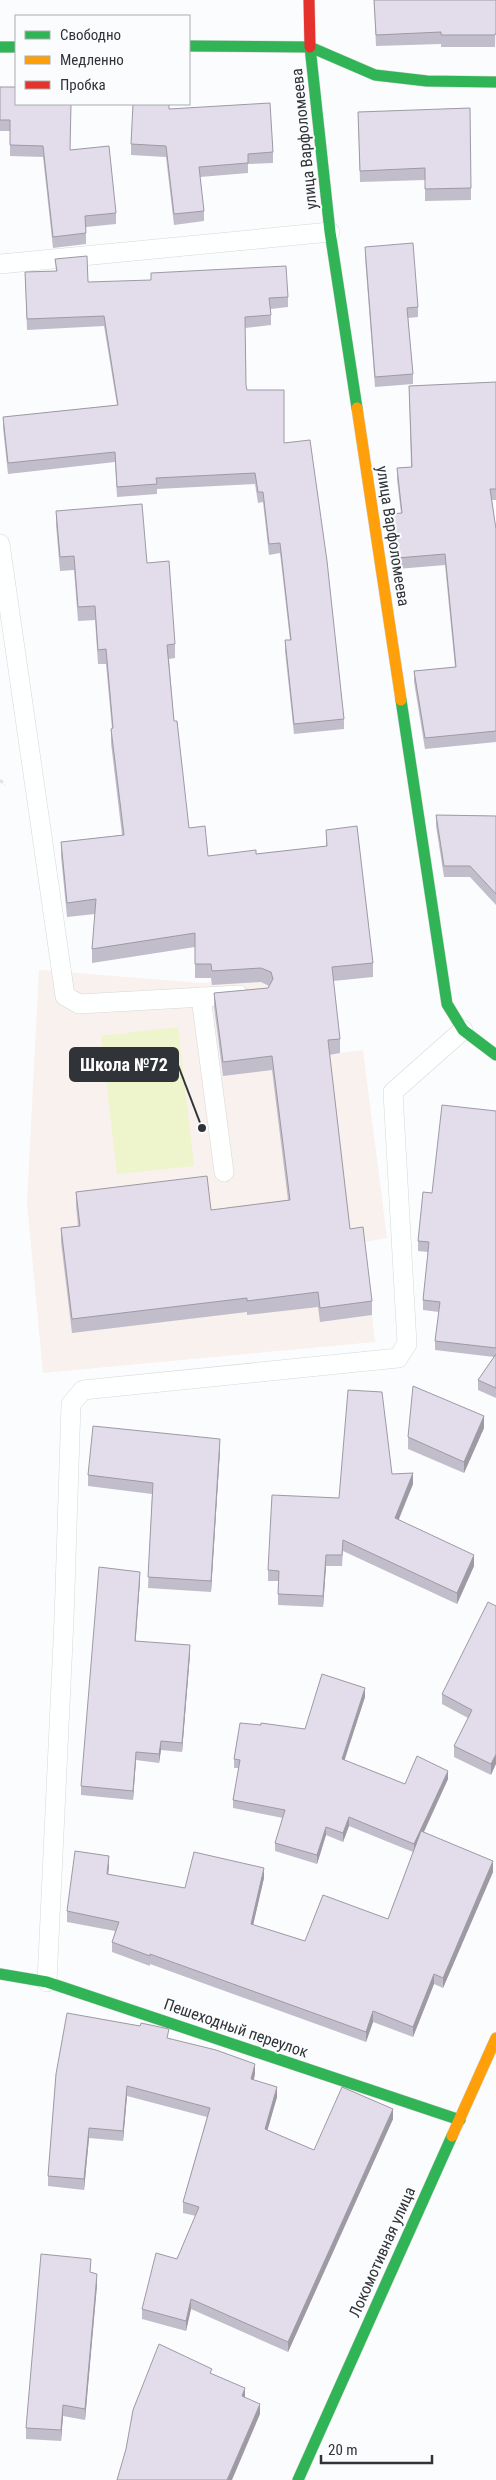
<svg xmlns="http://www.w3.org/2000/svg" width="496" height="2480" font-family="'Roboto Condensed',sans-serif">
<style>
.education{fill:#f8f1ed}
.green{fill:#eef4cb}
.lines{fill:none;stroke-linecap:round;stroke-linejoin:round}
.lane-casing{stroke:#d6d8d9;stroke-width:20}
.fast-casing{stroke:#d6d8d9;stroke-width:12}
.slow-casing{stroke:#d6d8d9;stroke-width:12}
.jam-casing{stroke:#d6d8d9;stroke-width:12}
.path{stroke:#e2e2e3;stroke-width:3;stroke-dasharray:4 2.5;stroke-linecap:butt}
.lane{stroke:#feffff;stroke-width:19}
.fast{stroke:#30b455;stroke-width:11}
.slow{stroke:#ff9f0a;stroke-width:11}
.jam{stroke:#e5322d;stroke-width:11}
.wall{fill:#c2bdca}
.shaded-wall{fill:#9e9aa4}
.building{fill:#e2dceb;stroke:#9e9aa4}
.labels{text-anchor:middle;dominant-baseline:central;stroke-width:4;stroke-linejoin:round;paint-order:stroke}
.street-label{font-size:16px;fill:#303337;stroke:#fafcfe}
.leader{fill:none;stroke:#303337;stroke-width:2}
.callout-dot{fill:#303337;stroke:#fafcfe;stroke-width:2}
.callout{fill:#303337;stroke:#303337;stroke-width:2}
.callout-label{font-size:18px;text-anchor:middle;font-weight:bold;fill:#fff}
</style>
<rect width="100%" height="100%" fill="#fbfcfd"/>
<!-- education -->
<path class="education" d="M 39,970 L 201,983 L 277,977 L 340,1053 L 363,1050 L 387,1238 L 364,1242 L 375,1342 L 43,1373 L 27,1203 Z"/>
<!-- green -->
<path class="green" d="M 178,1027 L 194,1166 L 117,1174 L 101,1036 Z"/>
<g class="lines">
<defs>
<g id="lane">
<path d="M 0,264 L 330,232"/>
<path d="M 0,544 L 65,996 L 79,1004 L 239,995"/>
<path d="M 201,997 L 224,1172"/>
<path d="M 47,1982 L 64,1620 L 71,1404 L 83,1390 L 398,1358 L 407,1344 L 393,1092 L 463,1030"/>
</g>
<g id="fast">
<path d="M 189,46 L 310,47 L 375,75 L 427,81 L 496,82"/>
<path d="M 0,47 L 16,47"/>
<path d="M 310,47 L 330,232 L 357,408"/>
<path d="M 401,700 L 447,1004 L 463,1030 L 496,1055"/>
<path d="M 0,1974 L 47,1982 L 460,2120"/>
<path d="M 298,2480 L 452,2136"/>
</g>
<g id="slow">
<path d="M 357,408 L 401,700"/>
<path d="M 452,2136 L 496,2038"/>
</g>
<path id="jam" d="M 309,0 L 310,47"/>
</defs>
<!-- lane casing -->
<use href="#lane" class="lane-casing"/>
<!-- fast casing -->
<use href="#fast" class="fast-casing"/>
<!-- slow casing -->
<use href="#slow" class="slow-casing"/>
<!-- jam casing -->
<use href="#jam" class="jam-casing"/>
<!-- path -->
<path class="path" d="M 0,780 L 5,785"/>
<!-- lane -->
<use href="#lane" class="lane"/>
<!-- fast -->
<use href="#fast" class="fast"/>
<!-- slow -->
<use href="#slow" class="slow"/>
<!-- jam -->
<use href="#jam" class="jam"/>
</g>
<!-- wall -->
<g class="wall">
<path d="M 374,0 L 496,0 L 495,47 L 441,47 L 441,44 L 376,46 Z"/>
<path d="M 0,87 L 70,150 L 116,213 L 116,224 L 86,227 L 86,244 L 53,248 L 43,157 L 10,156 L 10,131 L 0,131 Z"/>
<path d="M 170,109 L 273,152 L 273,163 L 248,164 L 248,173 L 200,177 L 204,211 L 204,221 L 174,225 L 166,157 L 131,155 L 131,144 Z"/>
<path d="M 358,112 L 471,188 L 471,200 L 425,201 L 425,180 L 360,182 Z"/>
<path d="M 365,247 L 418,307 L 418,317 L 408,318 L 413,374 L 413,384 L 375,387 L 365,257 Z"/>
<path d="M 55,259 L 88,282 L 288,297 L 288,307 L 271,309 L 271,325 L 245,328 L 246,385 L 247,390 L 284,443 L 344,719 L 344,729 L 294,734 L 285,651 L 285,640 L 290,640 L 280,553 L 269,555 L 263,502 L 258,503 L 255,484 L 157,489 L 157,494 L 117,497 L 115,462 L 8,474 L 3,428 L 3,417 L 117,405 L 104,326 L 27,330 L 25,272 L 56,271 Z"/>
<path d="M 496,382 L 496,500 L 492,500 L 496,529 L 496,742 L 425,749 L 414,682 L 414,671 L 455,667 L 445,565 L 397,569 L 390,525 L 390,514 L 401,513 L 397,479 L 397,468 L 411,467 L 409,386 Z"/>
<path d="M 56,511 L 147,563 L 175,644 L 175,658 L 169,659 L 174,721 L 189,828 L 208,856 L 256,854 L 326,846 L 326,830 L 373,963 L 373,977 L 333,981 L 340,1039 L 340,1053 L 329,1055 L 350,1229 L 372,1301 L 372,1315 L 320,1322 L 318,1307 L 247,1315 L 247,1312 L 72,1333 L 61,1242 L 61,1228 L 78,1226 L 76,1206 L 76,1192 L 211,1210 L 288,1200 L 272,1070 L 223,1076 L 214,1007 L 214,993 L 268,988 L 269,986 L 261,982 L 212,985 L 211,978 L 195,978 L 195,947 L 92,963 L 92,949 L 95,914 L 67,917 L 61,856 L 61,842 L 122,835 L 111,743 L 111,729 L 112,729 L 106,664 L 98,664 L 95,620 L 78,621 L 74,570 L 60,571 L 56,525 Z"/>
<path d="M 436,815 L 496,816 L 496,905 L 470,877 L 444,877 L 436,826 Z"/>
<path d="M 496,1111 L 496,1398 L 478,1390 L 478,1380 L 494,1357 L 435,1350 L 435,1341 L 439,1312 L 423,1310 L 423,1300 L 428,1252 L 418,1251 L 418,1241 L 432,1193 Z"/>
<path d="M 484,1428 L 464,1473 L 408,1449 L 408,1437 Z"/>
<path d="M 220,1450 L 211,1592 L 148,1588 L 152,1494 L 88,1486 L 88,1475 Z"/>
<path d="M 392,1474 L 413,1484 L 398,1519 L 474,1566 L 457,1604 L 343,1551 L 342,1566 L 326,1566 L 323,1607 L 278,1605 L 278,1581 L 268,1581 L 268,1570 L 339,1498 Z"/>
<path d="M 140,1580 L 135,1641 L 190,1654 L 182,1752 L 161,1750 L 159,1763 L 136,1760 L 133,1800 L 81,1795 L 81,1786 Z"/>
<path d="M 496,1606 L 491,1775 L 454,1757 L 454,1746 L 468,1718 L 442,1704 L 442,1694 Z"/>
<path d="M 365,1697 L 344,1760 L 405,1784 L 448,1779 L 424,1832 L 493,1872 L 443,1988 L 434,1984 L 413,2037 L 373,2022 L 366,2042 L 150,1964 L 150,1966 L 112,1952 L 112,1942 L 115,1931 L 67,1922 L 67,1911 L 109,1866 L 108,1875 L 185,1888 L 264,1878 L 253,1925 L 305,1941 L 388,1919 L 413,1852 L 349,1826 L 343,1842 L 326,1835 L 317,1864 L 275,1851 L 275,1843 L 283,1818 L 233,1808 L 233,1800 L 239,1768 L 234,1768 L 234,1759 L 305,1729 Z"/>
<path d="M 169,2038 L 255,2074 L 254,2080 L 277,2097 L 267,2130 L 314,2150 L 393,2119 L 288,2352 L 191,2309 L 186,2331 L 142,2319 L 142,2309 L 177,2259 L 196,2216 L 183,2213 L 183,2202 L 207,2117 L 127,2096 L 123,2141 L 89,2138 L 84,2190 L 48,2186 L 48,2176 L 56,2074 Z"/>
<path d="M 91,2272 L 97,2285 L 85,2420 L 63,2416 L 61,2441 L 26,2439 L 26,2428 Z"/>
</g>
<!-- shaded-wall -->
<g class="shaded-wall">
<path d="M 484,1416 L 484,1428 L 464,1473 L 464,1462 Z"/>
<path d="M 220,1439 L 220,1450 L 211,1592 L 211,1581 Z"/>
<path d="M 413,1473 L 413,1484 L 395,1529 L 395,1518 Z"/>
<path d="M 326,1555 L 326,1566 L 323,1607 L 323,1596 Z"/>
<path d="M 474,1555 L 474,1566 L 457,1604 L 457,1593 Z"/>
<path d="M 140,1572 L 140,1580 L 135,1650 L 135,1641 Z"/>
<path d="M 190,1645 L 190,1654 L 182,1752 L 182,1743 Z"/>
<path d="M 365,1688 L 365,1697 L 342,1768 L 342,1759 Z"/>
<path d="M 161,1741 L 161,1750 L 159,1763 L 159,1754 Z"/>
<path d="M 136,1752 L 136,1760 L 133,1800 L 133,1791 Z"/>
<path d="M 496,1754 L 496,1764 L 491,1775 L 491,1764 Z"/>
<path d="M 448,1771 L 448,1779 L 414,1853 L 414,1844 Z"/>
<path d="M 349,1817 L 349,1826 L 343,1842 L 343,1833 Z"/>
<path d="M 326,1827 L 326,1835 L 317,1864 L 317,1855 Z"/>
<path d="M 109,1856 L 109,1866 L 107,1885 L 107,1874 Z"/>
<path d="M 493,1861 L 493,1872 L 443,1988 L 443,1978 Z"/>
<path d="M 264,1868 L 264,1878 L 251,1934 L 251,1924 Z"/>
<path d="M 434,1974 L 434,1984 L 413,2037 L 413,2027 Z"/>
<path d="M 373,2011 L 373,2022 L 366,2042 L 366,2032 Z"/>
<path d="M 255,2064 L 255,2074 L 251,2089 L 251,2079 Z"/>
<path d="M 127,2086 L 127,2096 L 123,2141 L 123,2131 Z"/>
<path d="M 277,2087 L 277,2097 L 265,2139 L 265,2129 Z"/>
<path d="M 393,2109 L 393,2119 L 288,2352 L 288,2342 Z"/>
<path d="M 89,2128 L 89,2138 L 84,2190 L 84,2179 Z"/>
<path d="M 97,2274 L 97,2285 L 85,2420 L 85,2409 Z"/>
<path d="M 191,2299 L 191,2309 L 186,2331 L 186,2321 Z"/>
<path d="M 245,2388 L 245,2399 L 242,2396 Z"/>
<path d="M 260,2404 L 260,2414 L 232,2480 L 227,2480 Z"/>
<path d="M 63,2405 L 63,2416 L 61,2441 L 61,2430 Z"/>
</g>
<!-- building -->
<g class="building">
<path d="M 374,0 L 496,0 L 496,33 L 495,35 L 441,35 L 441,32 L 376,35 Z"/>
<path d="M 0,87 L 16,87 L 16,104 L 71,104 L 70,150 L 109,146 L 116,213 L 85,216 L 86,233 L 53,237 L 43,146 L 10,145 L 10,120 L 0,120 Z"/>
<path d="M 270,103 L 273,152 L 248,154 L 248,163 L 199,167 L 204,211 L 174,214 L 166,146 L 131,144 L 133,104 L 169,104 L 169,109 Z"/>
<path d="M 470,108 L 471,188 L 425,189 L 425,168 L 360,171 L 358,112 Z"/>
<path d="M 413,243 L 418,307 L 407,308 L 413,374 L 375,377 L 365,247 Z"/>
<path d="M 87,256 L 88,282 L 151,280 L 151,273 L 286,266 L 288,297 L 269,298 L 271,315 L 245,317 L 246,385 L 247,390 L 284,390 L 284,443 L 310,440 L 327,561 L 344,719 L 294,724 L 285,640 L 291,640 L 280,543 L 269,544 L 263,492 L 258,492 L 255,473 L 156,478 L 157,484 L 117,487 L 115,452 L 8,463 L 3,417 L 118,405 L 104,316 L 27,319 L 25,272 L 57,271 L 55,259 Z"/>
<path d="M 496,382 L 496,489 L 490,489 L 496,529 L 496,731 L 425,738 L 414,671 L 456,667 L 445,554 L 397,558 L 390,514 L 402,513 L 397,468 L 412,467 L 409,386 Z"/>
<path d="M 142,504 L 147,563 L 169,561 L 175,644 L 167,645 L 174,721 L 177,721 L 189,828 L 205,826 L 208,856 L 256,850 L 256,854 L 327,846 L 326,830 L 357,826 L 373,963 L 332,967 L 340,1039 L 328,1040 L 350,1229 L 363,1227 L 372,1301 L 320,1308 L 318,1292 L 247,1301 L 247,1298 L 72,1319 L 61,1228 L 80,1226 L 76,1192 L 207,1176 L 211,1210 L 290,1200 L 272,1056 L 223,1062 L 214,993 L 268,988 L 273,979 L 271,972 L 261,968 L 212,971 L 211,964 L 195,964 L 195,933 L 92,949 L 96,899 L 67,903 L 61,842 L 124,835 L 111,729 L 113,728 L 106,649 L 98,650 L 95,606 L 78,607 L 74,556 L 60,557 L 56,511 Z"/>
<path d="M 436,815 L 496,816 L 496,894 L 470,866 L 444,866 Z"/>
<path d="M 442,1105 L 496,1111 L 496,1348 L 435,1341 L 440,1302 L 423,1300 L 429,1242 L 418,1241 L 423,1192 L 432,1193 Z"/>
<path d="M 496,1354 L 496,1388 L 478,1380 Z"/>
<path d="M 413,1386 L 484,1416 L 464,1462 L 408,1437 Z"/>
<path d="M 348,1390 L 382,1392 L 392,1474 L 413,1473 L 395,1518 L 474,1555 L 457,1593 L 343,1540 L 342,1555 L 326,1555 L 323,1596 L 278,1594 L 279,1571 L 268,1570 L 272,1495 L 339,1498 Z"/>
<path d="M 93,1426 L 220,1439 L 211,1581 L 148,1577 L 153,1483 L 88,1475 Z"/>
<path d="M 99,1567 L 140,1572 L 135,1641 L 190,1645 L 182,1743 L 161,1741 L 159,1754 L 136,1752 L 133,1791 L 81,1786 Z"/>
<path d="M 488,1602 L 496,1606 L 496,1754 L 491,1764 L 454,1746 L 472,1710 L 442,1694 Z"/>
<path d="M 322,1674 L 365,1688 L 342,1759 L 405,1784 L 417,1756 L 448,1771 L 414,1844 L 349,1817 L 343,1833 L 326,1827 L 317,1855 L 275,1843 L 285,1810 L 233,1800 L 240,1760 L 234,1759 L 240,1723 L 261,1725 L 261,1723 L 305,1729 Z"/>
<path d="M 421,1831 L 493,1861 L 443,1978 L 434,1974 L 413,2027 L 373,2011 L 366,2032 L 150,1954 L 150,1956 L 112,1942 L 119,1922 L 67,1911 L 75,1851 L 109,1856 L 107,1874 L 185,1888 L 194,1852 L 264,1868 L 251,1924 L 305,1941 L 323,1895 L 388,1919 Z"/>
<path d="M 67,2013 L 140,2026 L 141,2023 L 169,2029 L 167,2038 L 216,2050 L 255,2064 L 251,2079 L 277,2087 L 265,2129 L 314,2150 L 342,2087 L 393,2109 L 288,2342 L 191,2299 L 186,2321 L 142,2309 L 156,2253 L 177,2259 L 199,2207 L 183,2202 L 210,2108 L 127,2086 L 123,2131 L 89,2128 L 84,2179 L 48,2176 L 56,2074 Z"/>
<path d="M 41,2254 L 91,2259 L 90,2272 L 97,2274 L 85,2409 L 63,2405 L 61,2430 L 26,2428 Z"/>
<path d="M 159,2344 L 212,2369 L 210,2373 L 245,2388 L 242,2396 L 260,2404 L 227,2480 L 117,2480 L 126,2449 L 133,2410 Z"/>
</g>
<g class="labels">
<!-- street labels -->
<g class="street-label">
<text transform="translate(304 139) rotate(-96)">улица Варфоломеева</text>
<text transform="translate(393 536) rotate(81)">улица Варфоломеева</text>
<text transform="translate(236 2028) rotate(19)">Пешеходный переулок</text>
<text transform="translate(382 2252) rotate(-66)">Локомотивная улица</text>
</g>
</g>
<!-- callouts -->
<path class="leader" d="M202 1128L178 1065"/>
<circle class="callout-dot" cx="202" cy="1128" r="5"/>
<rect class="callout" x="70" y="1048" width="108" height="33" rx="5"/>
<g class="callout-label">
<text x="124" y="1071">Школа №72</text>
</g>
<!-- legend -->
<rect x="15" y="15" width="175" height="90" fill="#fafcfe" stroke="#a9acae"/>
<rect x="25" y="31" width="25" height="8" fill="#30b455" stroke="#a9acae"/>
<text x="60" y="40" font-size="15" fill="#303337">Свободно</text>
<rect x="25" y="56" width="25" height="8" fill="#ff9f0a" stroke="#a9acae"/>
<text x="60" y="65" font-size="15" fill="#303337">Медленно</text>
<rect x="25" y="81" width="25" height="8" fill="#e5322d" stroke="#a9acae"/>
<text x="60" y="90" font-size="15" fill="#303337">Пробка</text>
<!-- scale -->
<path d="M321 2455v8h111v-8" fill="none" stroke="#303337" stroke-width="2.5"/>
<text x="328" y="2455" font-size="15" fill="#303337" stroke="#fafcfe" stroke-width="4" paint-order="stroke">20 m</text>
</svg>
